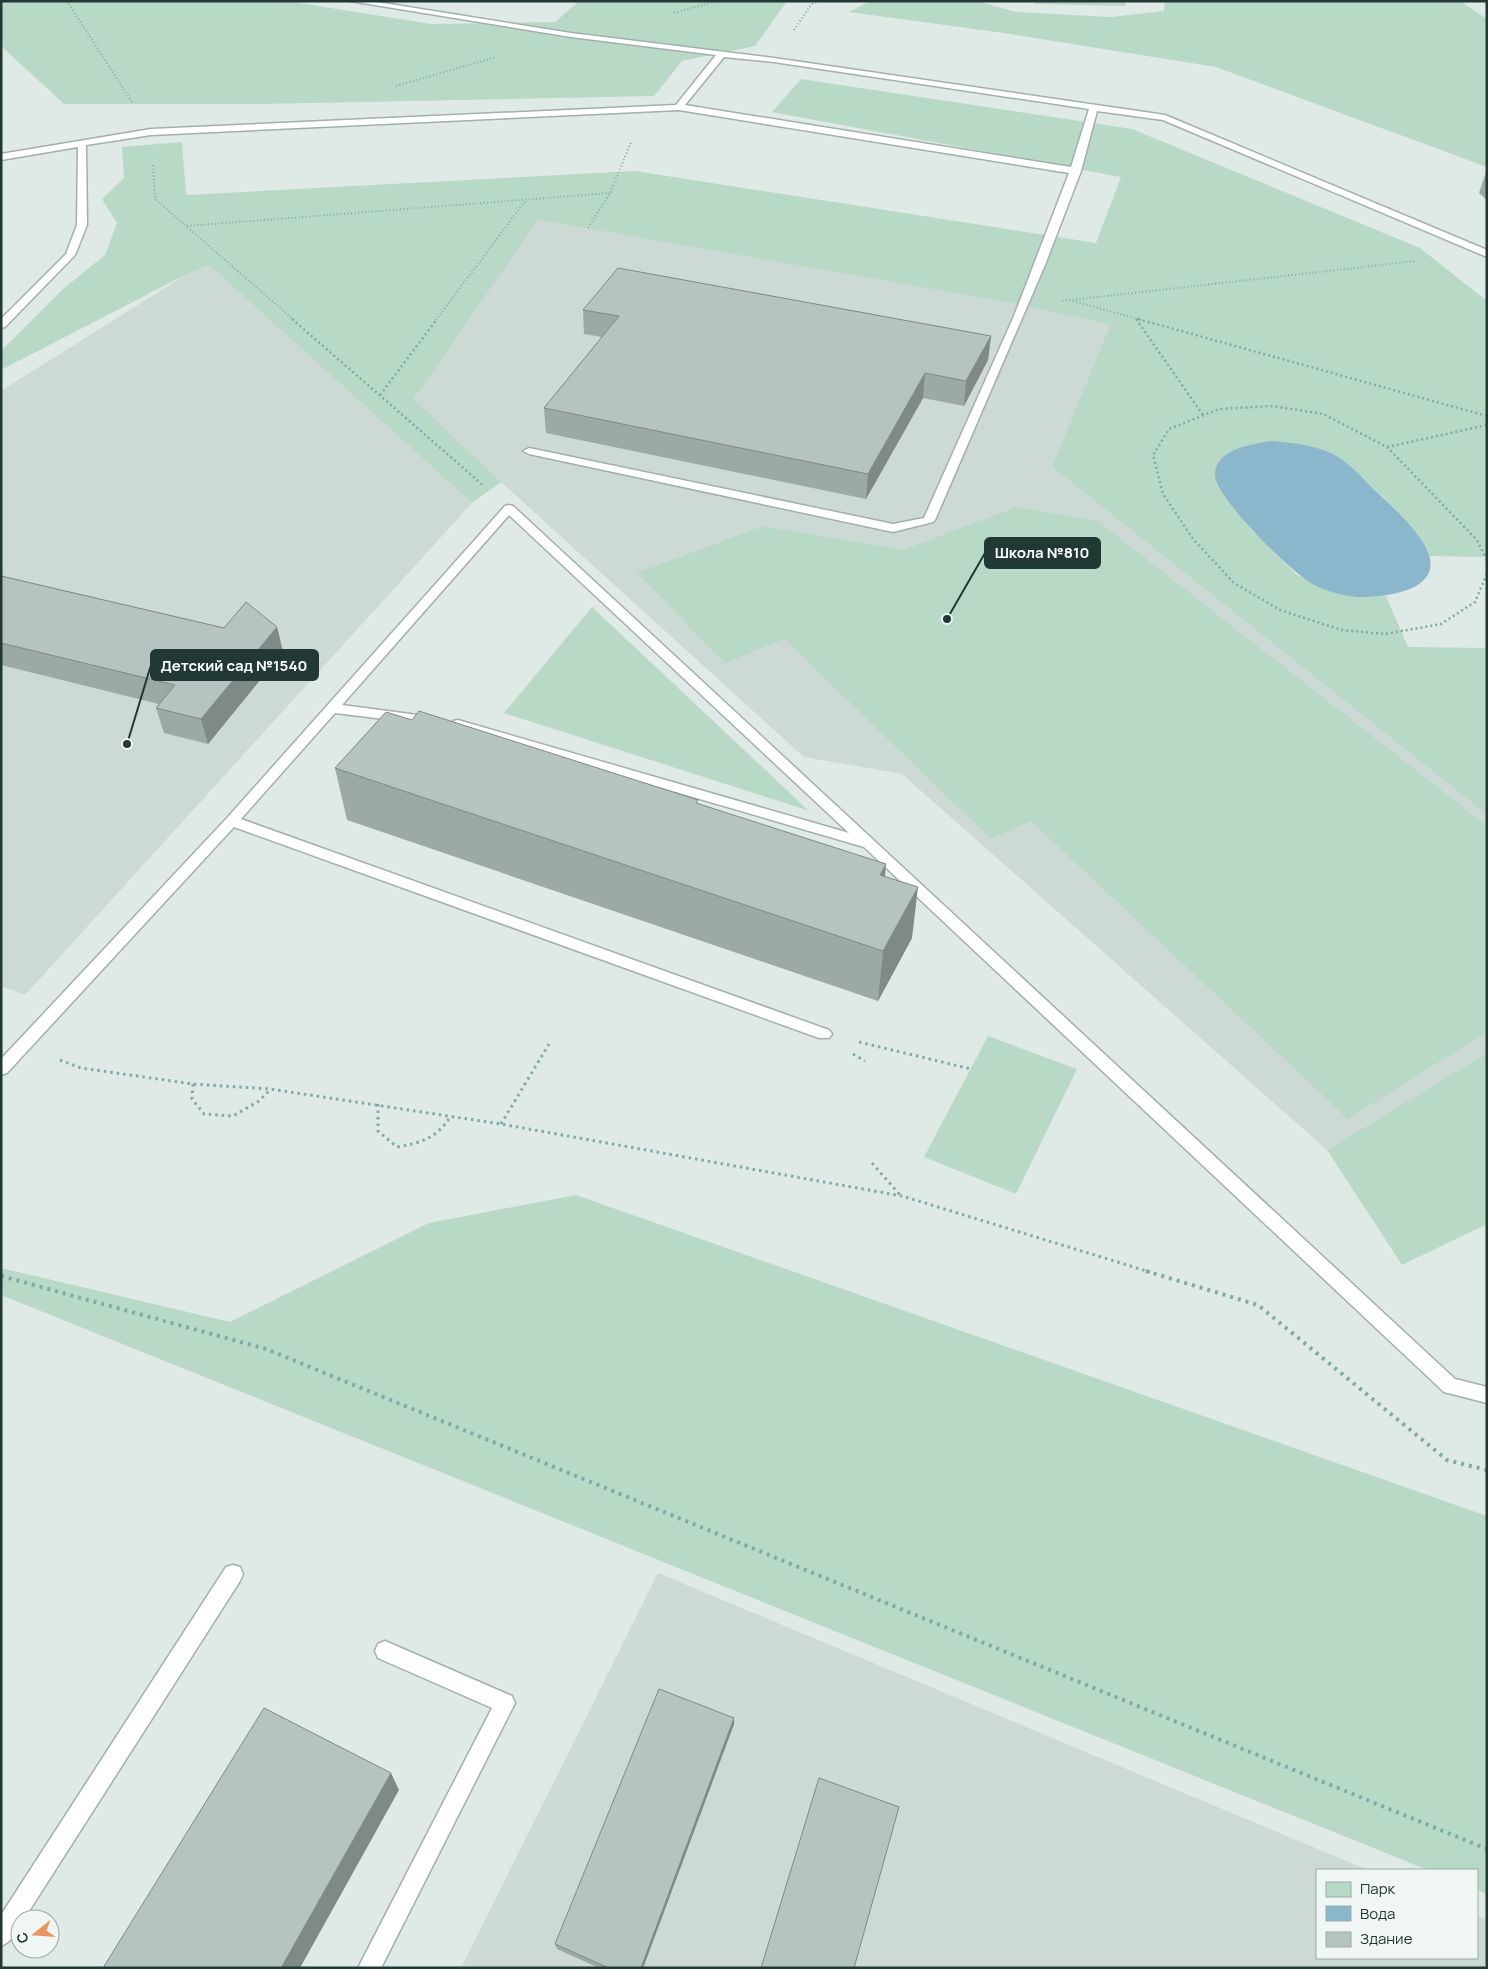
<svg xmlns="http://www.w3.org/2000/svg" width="1488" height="1969" font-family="Manrope,sans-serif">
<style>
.built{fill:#cdd9d5}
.green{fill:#b9d9c7}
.water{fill:#8ab7cb}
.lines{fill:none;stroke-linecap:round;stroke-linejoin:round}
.service-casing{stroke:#a2b0ad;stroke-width:3}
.path-far3{stroke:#82aaa4;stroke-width:2;stroke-dasharray:1 2.5;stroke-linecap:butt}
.path-far2{stroke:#82aaa4;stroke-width:2.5;stroke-dasharray:2 3;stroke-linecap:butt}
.path-far1{stroke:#82aaa4;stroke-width:3;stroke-dasharray:2.5 4;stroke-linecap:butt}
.path{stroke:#82aaa4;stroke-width:4;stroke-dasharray:3 5;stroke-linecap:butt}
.service{fill:#fff;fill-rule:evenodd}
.wall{fill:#9ca9a5}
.shaded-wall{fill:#7f8986}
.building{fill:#b5c4c0;stroke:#7f8986}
.leader{fill:none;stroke:#213835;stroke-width:2}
.callout-dot{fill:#213835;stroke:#eff6f4;stroke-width:2}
.callout{fill:#213835;stroke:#213835;stroke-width:2}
.callout-label{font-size:15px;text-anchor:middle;font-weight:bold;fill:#fff}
</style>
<rect width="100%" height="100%" fill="#dfe9e6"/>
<!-- built -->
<g class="built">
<path d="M 538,220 L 1022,305 L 1110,325 L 1052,467 L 1487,815 L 1487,1053 L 1327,1150 L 902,774 L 804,757 L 501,482 L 414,399 Z"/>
<path d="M 209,265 L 472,503 L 25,995 L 1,986 L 1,391 L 187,274 Z"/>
<path d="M 658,1573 L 1368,1870 L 1317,1870 L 1317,1958 L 1477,1958 L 1477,1916 L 1487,1920 L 1487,1968 L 461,1968 Z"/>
</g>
<!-- green -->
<g class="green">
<path d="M 1,1 L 287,1 L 431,24 L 555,22 L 579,1 L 787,1 L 755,46 L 682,61 L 654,96 L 261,104 L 64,104 L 1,46 Z"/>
<path d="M 870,1 L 977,1 L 1016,12 L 1111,17 L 1164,11 L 1165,1 L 1460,1 L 1487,19 L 1487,167 L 1216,67 L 1004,33 L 849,12 Z"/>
<path d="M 1038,1 L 1125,1 L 1126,6 L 1033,4 Z"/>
<path d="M 801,79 L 1132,129 L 1420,248 L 1487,301 L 1487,557 L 1430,556 C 1409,517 1373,487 1340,459 L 1221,490 L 1250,528 L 1297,575 L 1363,597 L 1386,596 L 1408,647 L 1487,648 L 1487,815 L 1052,467 L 1110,325 L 1022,305 L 538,220 L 414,399 L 501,482 L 472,503 L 209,265 L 187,274 L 1,370 L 1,351 L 63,289 L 105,255 L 117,223 L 102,199 L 124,178 L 122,147 L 182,142 L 186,195 L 635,171 L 1096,243 L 1121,177 L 772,112 Z"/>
<path d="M 1016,507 L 1098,521 L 1487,826 L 1487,1032 L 1348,1119 L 1031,821 L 991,839 L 784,639 L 725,663 L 637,573 L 763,526 L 903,550 Z"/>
<path d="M 592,607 L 809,811 L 810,811 L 504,713 Z"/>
<path d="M 988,1036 L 1077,1069 L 1016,1194 L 924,1157 Z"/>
<path d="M 1487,1053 L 1487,1224 L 1402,1265 L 1327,1150 Z"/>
<path d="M 576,1195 L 1487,1516 L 1487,1894 L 1477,1890 L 1477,1870 L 1428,1870 L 1,1295 L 1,1268 L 230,1322 L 429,1223 Z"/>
</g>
<!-- water -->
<path class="water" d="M 1271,441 C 1295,443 1319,445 1340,458 C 1354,468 1366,482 1379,494 C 1394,508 1423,535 1429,555 C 1440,589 1390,596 1367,597 C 1351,598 1331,593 1316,586 C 1294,576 1217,499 1215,476 C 1214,449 1252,444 1271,441 Z"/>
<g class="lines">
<defs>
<g id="service">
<path d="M 350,1 L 371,1 L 571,33 L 774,58 L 1165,115 L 1487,250 L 1487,257 L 1163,120 L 1097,111 L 1081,171 L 1045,265 L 935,520 L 933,522 L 893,532 L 529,454 L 523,451 L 529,448 L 893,524 L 924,518 L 1014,316 L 1069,173 L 679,110 L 151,135 L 86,145 L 87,225 L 75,255 L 5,327 L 1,328 L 1,319 L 66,254 L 77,225 L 78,147 L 1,160 L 1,154 L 151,129 L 676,105 L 716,55 L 571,37 ZM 724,57 L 774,62 L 1089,109 L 1071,167 L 685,105 Z"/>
<path d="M 509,505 L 513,506 L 1455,1379 L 1487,1387 L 1487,1403 L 1444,1392 L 864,847 L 453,727 L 451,724 L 453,721 L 458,720 L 849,833 L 509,515 L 342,705 L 433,717 L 438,718 L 440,721 L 438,724 L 433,725 L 335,713 L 241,819 L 829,1030 L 832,1034 L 829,1038 L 819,1038 L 234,827 L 7,1073 L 1,1075 L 1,1059 L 227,818 L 505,506 Z"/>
<path d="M 233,1565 L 240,1567 L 243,1574 L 240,1581 L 24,1919 L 20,1919 C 20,1930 11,1942 1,1946 L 1,1915 L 226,1567 Z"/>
<path d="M 385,1641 L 512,1696 L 515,1703 L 381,1968 L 358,1968 L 492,1708 L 378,1658 L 375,1651 L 378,1644 Z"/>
</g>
</defs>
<!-- service casing -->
<use href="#service" class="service-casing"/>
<!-- path-far3 -->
<g class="path-far3">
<path d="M 67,1 L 132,102"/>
<path d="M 674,13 L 717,1"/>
<path d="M 794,30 L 811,5 L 817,1"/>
<path d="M 396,86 L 496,57"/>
<path d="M 153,165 L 155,199 L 294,320"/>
<path d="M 187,226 L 610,193"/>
<path d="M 588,228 L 610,193 L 631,142"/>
<path d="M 1062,301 L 1416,261"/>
<path d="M 1073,301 L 1142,320"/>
<path d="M 436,320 L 526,200"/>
</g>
<!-- path-far2 -->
<g class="path-far2">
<path d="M 292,319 L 484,486"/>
<path d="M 1136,319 L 1203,415"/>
<path d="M 1138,319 L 1487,416"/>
<path d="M 380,395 L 437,319"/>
<path d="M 1387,447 L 1487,425"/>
<path d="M 1487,560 L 1477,540 L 1387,447 L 1323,414 L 1273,406 L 1219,409 L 1169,429 L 1153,455 L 1163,494 L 1193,539 L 1234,583 L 1280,610 L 1342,630 L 1385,634 L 1441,624 L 1475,602 L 1487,573"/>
</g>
<!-- path-far1 -->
<g class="path-far1">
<path d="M 859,1042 L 971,1069"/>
<path d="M 853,1054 L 865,1061"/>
<path d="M 60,1060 L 81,1068 L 193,1084 L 270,1089 L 501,1124 L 902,1196 L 1150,1272"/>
<path d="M 193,1084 L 192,1099 L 204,1114 L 233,1116 L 259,1101 L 270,1090"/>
<path d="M 378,1104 L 378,1131 L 397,1147 C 421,1143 437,1138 450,1117"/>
<path d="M 501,1124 L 549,1044"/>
<path d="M 872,1163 L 901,1196"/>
</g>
<!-- path -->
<g class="path">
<path d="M 1146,1271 L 1258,1305 L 1447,1460 L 1487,1470"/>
<path d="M 1,1276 L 266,1349 L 1487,1849"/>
</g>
<!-- service -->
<use href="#service" class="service"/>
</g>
<!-- wall -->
<g class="wall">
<path d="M 1487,169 L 1487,200 L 1479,193 Z"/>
<path d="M 583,310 L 991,336 L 988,360 L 964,406 L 923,398 L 866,499 L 546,433 L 544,408 L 602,337 L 584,334 Z"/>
<path d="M 1,576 L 224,628 L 277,627 L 283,652 L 208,744 L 164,733 L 156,708 L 159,704 L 1,665 Z"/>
<path d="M 412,720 L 698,804 L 912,938 L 878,1001 L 347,820 L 335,768 Z"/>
<path d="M 734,1724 L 643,1968 L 599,1968 L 557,1949 L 555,1944 Z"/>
</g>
<!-- shaded-wall -->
<g class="shaded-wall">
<path d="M 991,336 L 988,360 L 964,406 L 966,381 Z"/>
<path d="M 925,373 L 923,398 L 866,499 L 868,474 Z"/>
<path d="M 277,627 L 283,652 L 208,744 L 201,719 Z"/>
<path d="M 886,864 L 882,916 L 880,875 Z"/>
<path d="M 918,887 L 912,938 L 878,1001 L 883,951 Z"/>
<path d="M 734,1718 L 734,1724 L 643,1968 L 641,1968 Z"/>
<path d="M 391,1773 L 399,1790 L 300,1968 L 281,1968 Z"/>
</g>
<!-- building -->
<g class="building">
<path d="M 618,268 L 991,336 L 966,381 L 925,373 L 868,474 L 544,408 L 619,316 L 583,310 Z"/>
<path d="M 1,576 L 224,628 L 246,602 L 277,627 L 201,719 L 156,708 L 175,685 L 1,643 Z"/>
<path d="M 419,711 L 698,800 L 696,803 L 886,864 L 880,875 L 918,887 L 883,951 L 335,768 L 386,712 L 412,720 Z"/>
<path d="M 659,1689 L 734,1718 L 641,1968 L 609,1968 L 555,1944 Z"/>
<path d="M 264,1708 L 391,1773 L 281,1968 L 103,1968 Z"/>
<path d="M 819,1778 L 899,1807 L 854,1968 L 761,1968 Z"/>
</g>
<!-- callouts -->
<path class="leader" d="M947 619L985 553M127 744L151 665"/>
<g class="callout-dot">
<circle cx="947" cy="619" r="5"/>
<circle cx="127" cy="744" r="5"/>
</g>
<g class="callout">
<rect x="985" y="538" width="115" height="30" rx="5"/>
<rect x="151" y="650" width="167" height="30" rx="5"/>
</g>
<g class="callout-label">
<text x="1042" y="558">Школа №810</text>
<text x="234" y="671">Детский сад №1540</text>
</g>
<!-- border -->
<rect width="1488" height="1969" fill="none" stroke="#213835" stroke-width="5"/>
<!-- legend -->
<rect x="1316" y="1869" width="162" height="90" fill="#eff6f4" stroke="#9daaa8"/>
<rect x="1326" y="1882" width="25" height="15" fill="#b9d9c7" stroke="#9daaa8"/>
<text x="1360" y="1894" font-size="15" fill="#213835">Парк</text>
<rect x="1326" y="1906" width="25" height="15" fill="#8ab7cb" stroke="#9daaa8"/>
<text x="1360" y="1919" font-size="15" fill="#213835">Вода</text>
<rect x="1326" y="1932" width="25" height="15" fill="#b5c4c0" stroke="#9daaa8"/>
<text x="1360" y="1944" font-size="15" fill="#213835">Здание</text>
<!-- north arrow -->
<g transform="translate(35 1934) rotate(253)"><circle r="24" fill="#eff6f4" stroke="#9daaa8"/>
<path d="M0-4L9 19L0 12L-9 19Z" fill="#e7965f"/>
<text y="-8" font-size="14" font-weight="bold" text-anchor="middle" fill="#213835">С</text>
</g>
</svg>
